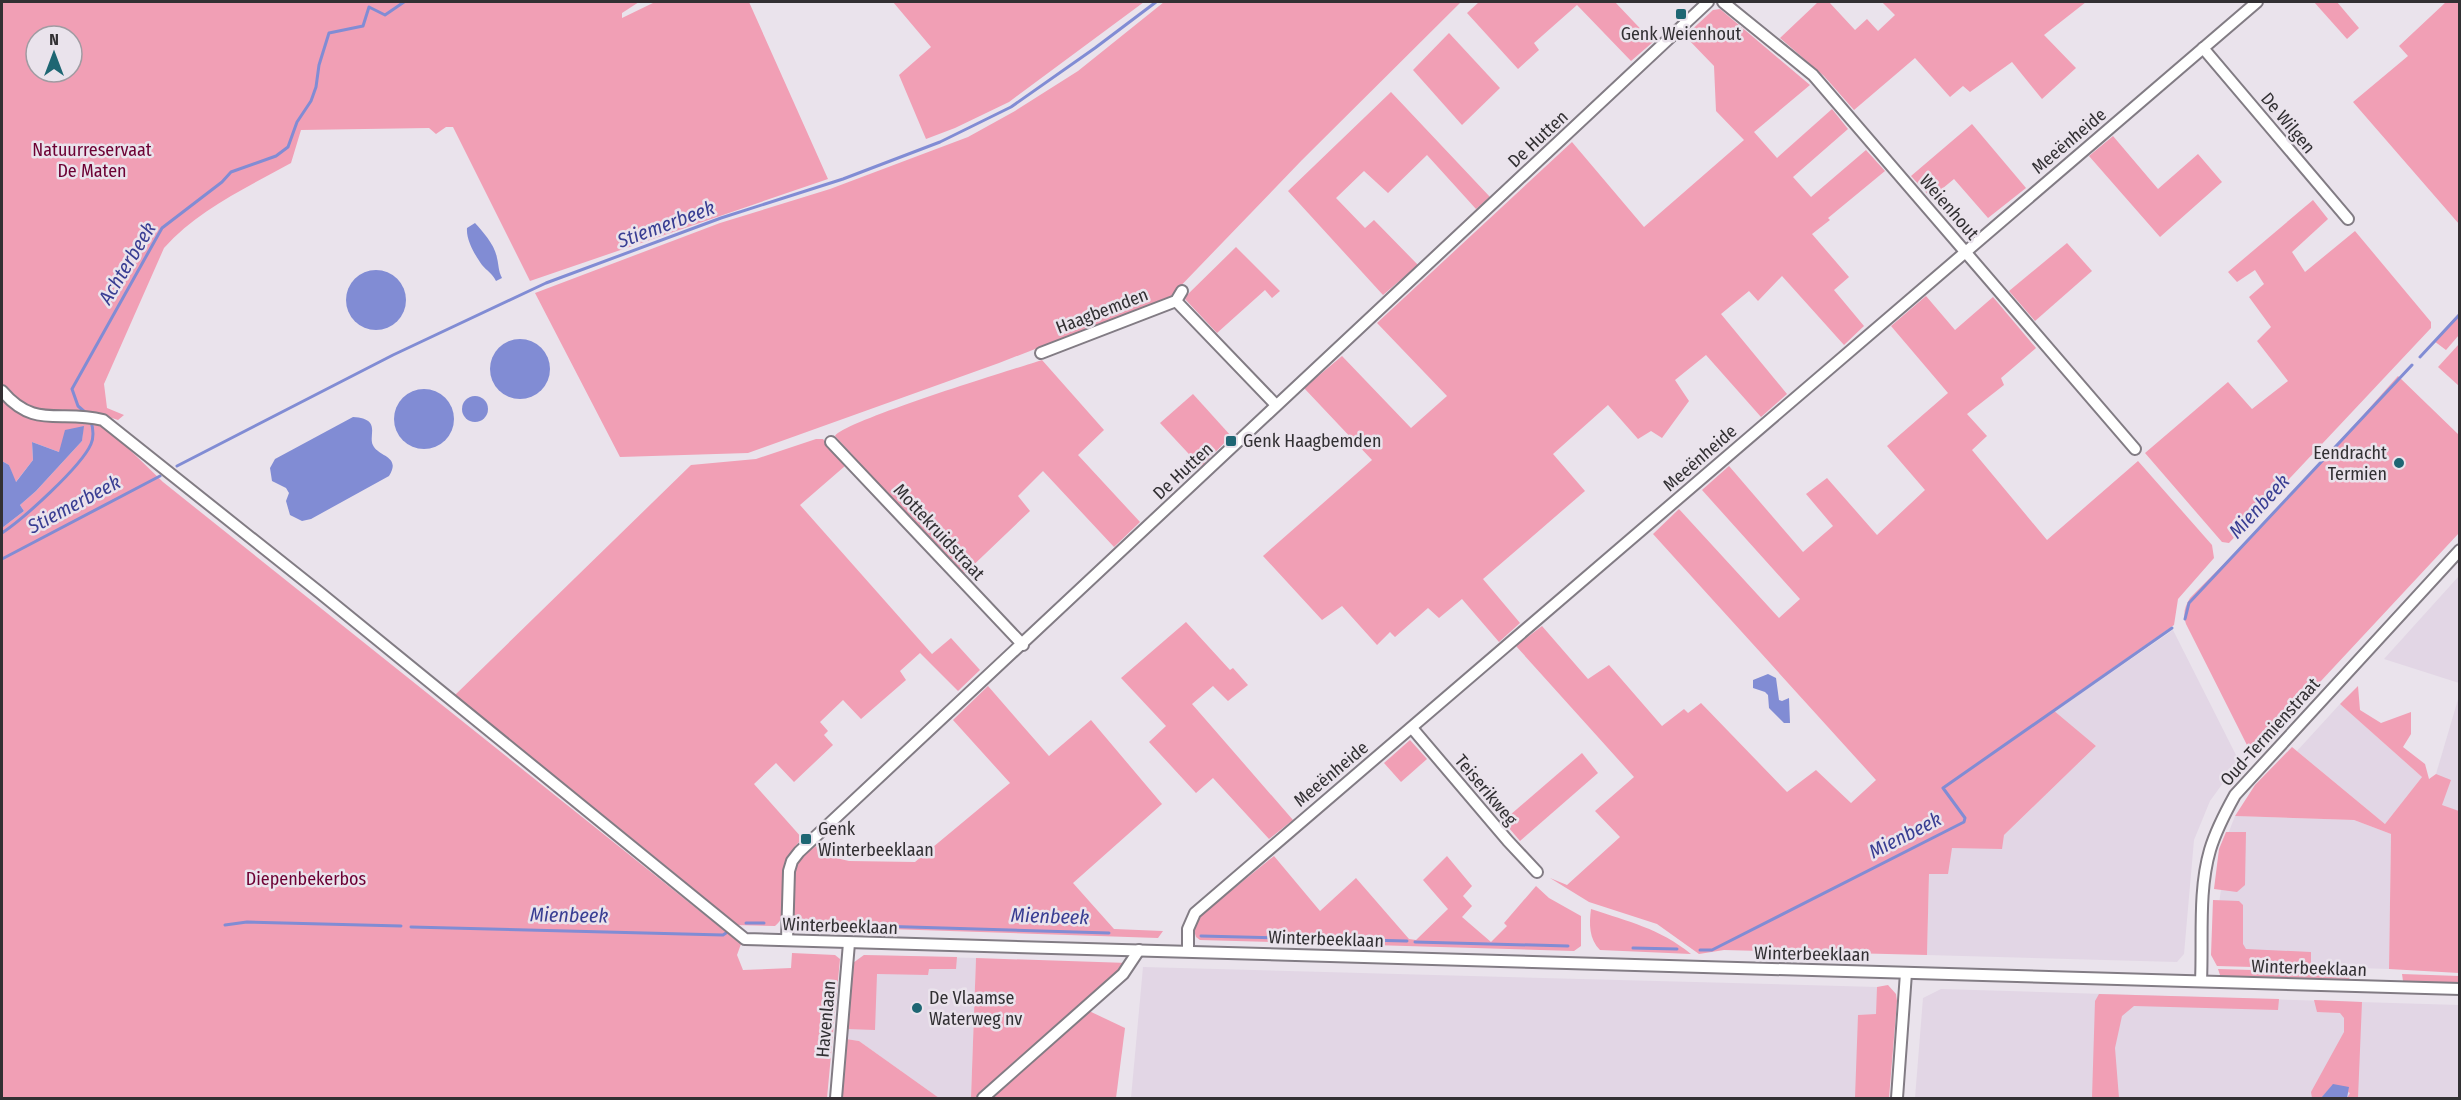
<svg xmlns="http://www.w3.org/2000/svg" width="2461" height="1100" font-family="'Fira Sans Condensed',sans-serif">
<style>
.built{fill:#e2d6e5}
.green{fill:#f19fb5;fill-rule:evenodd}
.water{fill:#818cd4}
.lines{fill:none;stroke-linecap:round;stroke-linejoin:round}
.stream{stroke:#818cd4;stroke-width:3}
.street-casing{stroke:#827c84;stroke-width:14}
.street{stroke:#fff;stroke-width:10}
.poi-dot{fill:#1e6673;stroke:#eae3ec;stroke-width:2}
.labels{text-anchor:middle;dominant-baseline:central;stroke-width:5;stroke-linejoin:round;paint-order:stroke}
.poi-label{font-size:18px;fill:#323033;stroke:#eae3ec;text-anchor:start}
.street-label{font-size:18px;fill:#323033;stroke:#eae3ec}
.park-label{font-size:18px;fill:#6c0033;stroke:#eae3ec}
.water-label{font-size:20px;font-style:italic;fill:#393e93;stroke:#eae3ec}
</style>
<rect width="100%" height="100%" fill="#eae3ec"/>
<!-- built -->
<g class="built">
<path d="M 2459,576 L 2459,683 L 2384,659 Z"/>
<path d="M 2173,630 L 2239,761 L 2210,801 L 2194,840 L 2184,954 L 2177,962 L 1927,955 L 1929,874 L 1952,848 L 2004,835 L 2096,746 L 2054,712 Z"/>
<path d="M 2459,696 L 2459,811 L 2442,806 L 2436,774 Z"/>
<path d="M 2340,704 L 2422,777 L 2385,824 L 2297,751 Z"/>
<path d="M 2235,816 L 2354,820 L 2391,834 L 2389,969 L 2218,963 L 2216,928 L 2228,834 Z"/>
<path d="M 864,955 L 976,958 L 971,1098 L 939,1098 L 859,1041 L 846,1039 L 853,963 Z"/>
<path d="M 1143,967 L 1877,987 L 1883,1000 L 1874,1098 L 1131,1098 Z"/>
<path d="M 1941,989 L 2459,1005 L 2459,1098 L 1915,1098 L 1923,998 Z"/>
</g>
<!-- green -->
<g class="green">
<path d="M 2,2 L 639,2 L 622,13 L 622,18 L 655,2 L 749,2 L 828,179 L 530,281 L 453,127 L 446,127 L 436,134 L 429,128 L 301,130 L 291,163 C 246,188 198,210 164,248 L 104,384 L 107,408 L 124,415 L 118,420 L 106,416 L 103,424 L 163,482 L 741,944 L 737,955 L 743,970 L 791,968 L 792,953 L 835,955 L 840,959 L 827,1098 L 2,1098 L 2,528 L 24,511 L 20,505 L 36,491 L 82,441 L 83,427 L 59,452 L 32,442 L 33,460 L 15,483 L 9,465 L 2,461 ZM 36,36 L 72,36 L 72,72 L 36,72 Z"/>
<path d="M 893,2 L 1144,2 L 1009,102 L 955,128 L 926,139 L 899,75 L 931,47 Z"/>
<path d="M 1164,2 L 1461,2 L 1302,160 L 1171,296 L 999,363 L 748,453 L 620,457 L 535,293 L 720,223 L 830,189 L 968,137 L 1015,111 L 1078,71 Z"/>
<path d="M 1479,2 L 1615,2 L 1653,42 L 1631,61 L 1577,5 L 1534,43 L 1539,50 L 1518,69 L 1467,13 Z"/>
<path d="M 1818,2 L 1829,2 L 1855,30 L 1867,19 L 1878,31 L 1895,15 L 1882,2 L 2086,2 L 2044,35 L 2076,68 L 2042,99 L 2012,62 L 1970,92 L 1963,86 L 1950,97 L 1915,58 L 1854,110 L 1824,76 L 1780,38 Z"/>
<path d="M 2314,2 L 2337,2 L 2359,28 L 2347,39 Z"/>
<path d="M 2446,2 L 2459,2 L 2459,224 L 2353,102 L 2408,56 L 2399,46 Z"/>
<path d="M 1720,9 L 1810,85 L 1754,132 L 1777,158 L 1832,109 L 1848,129 L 1793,177 L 1811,197 L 1866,150 L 1885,171 L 1828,218 L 1830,220 L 1812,234 L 1849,277 L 1834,290 L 1864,326 L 1844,345 L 1782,276 L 1758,301 L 1749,291 L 1721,314 L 1787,394 L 1761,417 L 1706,355 L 1675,380 L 1689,401 L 1662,438 L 1651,431 L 1638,439 L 1608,405 L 1553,454 L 1585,491 L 1483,579 L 1520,623 L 1499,642 L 1462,599 L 1439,618 L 1428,608 L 1395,637 L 1390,632 L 1377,645 L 1342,606 L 1322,620 L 1263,556 L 1372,460 L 1304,388 L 1342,356 L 1411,428 L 1447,396 L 1377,323 L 1572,142 L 1644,227 L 1744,140 L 1716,111 L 1714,66 L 1685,36 L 1713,10 Z"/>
<path d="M 1449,33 L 1500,88 L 1462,125 L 1413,70 Z"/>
<path d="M 1391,92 L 1490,197 L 1476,209 L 1427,155 L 1388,193 L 1364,171 L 1336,198 L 1365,228 L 1374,220 L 1418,265 L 1383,295 L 1288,191 Z"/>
<path d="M 1972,124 L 2026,188 L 1988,218 L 1954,179 L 1931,198 L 1911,176 Z"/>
<path d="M 2113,136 L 2158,189 L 2198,154 L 2222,182 L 2160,237 L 2089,156 Z"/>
<path d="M 2313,200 L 2328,219 L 2292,252 L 2305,272 L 2355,231 L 2431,322 L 2431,328 L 2229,543 L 2222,542 L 2145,453 L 2228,382 L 2252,409 L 2288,381 L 2257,341 L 2271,327 L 2249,297 L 2264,284 L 2255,270 L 2237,282 L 2228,272 Z"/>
<path d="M 2067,243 L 2092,271 L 2035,321 L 2009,291 Z"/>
<path d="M 1236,247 L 1280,291 L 1272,298 L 1265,290 L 1217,333 L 1184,298 Z"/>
<path d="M 1926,296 L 1955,330 L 1993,297 L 2036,348 L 2001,378 L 2004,385 L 1967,414 L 1987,436 L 1972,450 L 2047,540 L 2138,461 L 2212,545 L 2214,558 L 2178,599 L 2174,625 L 2053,710 L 2096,746 L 2004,835 L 2002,849 L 1952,848 L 1948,874 L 1929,874 L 1927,955 L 1724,950 L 1699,954 L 1657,924 L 1589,902 L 1550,878 L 1567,885 L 1620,837 L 1595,811 L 1634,777 L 1516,646 L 1542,626 L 1588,679 L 1609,665 L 1662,726 L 1684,709 L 1688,713 L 1701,703 L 1787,792 L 1816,770 L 1851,803 L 1876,780 L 1653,534 L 1679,509 L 1779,618 L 1800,599 L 1702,490 L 1729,466 L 1803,552 L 1833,526 L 1806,494 L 1827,478 L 1877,535 L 1925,490 L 1887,446 L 1948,393 L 1891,326 Z"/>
<path d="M 2459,313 L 2459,335 L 2446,350 L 2434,341 Z"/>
<path d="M 2459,344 L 2459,386 L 2438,367 Z"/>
<path d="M 1042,360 L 1104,430 L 1078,455 L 1140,522 L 1114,547 L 1043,471 L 1018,496 L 1030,511 L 963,575 L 835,436 C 847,420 1011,370 1042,360 Z"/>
<path d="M 2398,376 L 2459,435 L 2459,533 L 2252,755 L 2186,624 C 2183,614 2184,608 2190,598 L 2290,497 Z"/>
<path d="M 1193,394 L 1231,436 L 1201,467 L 1160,423 Z"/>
<path d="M 816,439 L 823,439 L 845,466 L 800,505 L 932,654 L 951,638 L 980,670 L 958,691 L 920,653 L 900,671 L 906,680 L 861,719 L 843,700 L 820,722 L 828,731 L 824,735 L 833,745 L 794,782 L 776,763 L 754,784 L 802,838 C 796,846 786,857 784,866 C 780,883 790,916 775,926 L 735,925 L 671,870 L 455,695 L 691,465 L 756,459 Z"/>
<path d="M 1186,622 L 1230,670 L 1233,668 L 1248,685 L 1228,701 L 1213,686 L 1192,704 L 1293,820 L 1269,839 L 1213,778 L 1196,793 L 1149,742 L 1166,726 L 1121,678 Z"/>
<path d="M 988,686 L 1049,756 L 1091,720 L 1162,804 L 1073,883 L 1114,929 L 1163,931 L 1158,938 L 797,926 C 791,917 792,875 796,865 C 800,856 809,851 816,846 L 832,857 L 849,861 L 915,862 L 1010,783 L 953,720 Z"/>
<path d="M 2358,686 L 2360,710 L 2381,723 L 2411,712 L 2411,734 L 2403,747 L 2425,764 L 2429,779 L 2436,774 L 2451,780 L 2442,805 L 2459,811 L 2459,973 L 2389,969 L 2391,834 L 2354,820 L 2235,816 L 2255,785 L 2292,747 L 2385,824 L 2422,777 L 2340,704 Z"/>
<path d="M 1410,740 L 1427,759 L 1401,782 L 1384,763 Z"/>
<path d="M 1582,753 L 1598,773 L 1520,841 L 1503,821 Z"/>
<path d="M 2226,832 L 2246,832 L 2245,885 L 2237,892 L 2214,889 L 2219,849 Z"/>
<path d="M 1274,856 L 1320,911 L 1356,878 L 1409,939 L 1416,940 L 1448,909 L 1423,880 L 1447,856 L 1472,886 L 1463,896 L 1472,906 L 1462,917 L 1491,942 L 1507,926 L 1504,923 L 1536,886 L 1549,898 L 1581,916 L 1581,946 L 1574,951 L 1200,940 L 1196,937 L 1193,927 L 1195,920 Z"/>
<path d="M 2213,900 L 2239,901 L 2243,905 L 2243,944 L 2246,949 L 2311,952 L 2311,966 L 2352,968 L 2352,970 L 2217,966 L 2211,955 Z"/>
<path d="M 1591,909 C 1629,922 1659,928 1691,954 L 1600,950 C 1589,939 1589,924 1591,909 Z"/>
<path d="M 864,955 L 957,957 L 956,969 L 929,969 L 928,975 L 877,974 L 875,1030 L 847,1029 L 853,963 Z"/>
<path d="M 976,958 L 1128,963 L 976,1098 L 949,1098 L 971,1098 Z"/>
<path d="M 2218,969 L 2352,973 L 2349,979 L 2222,976 L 2220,975 Z"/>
<path d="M 2402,974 L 2459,976 L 2459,983 L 2403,981 Z"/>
<path d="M 1888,985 L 1896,994 L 1897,1001 L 1889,1098 L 1855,1098 L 1858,1015 L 1876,1014 L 1877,987 Z"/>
<path d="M 2099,994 L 2279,999 L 2278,1010 L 2134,1006 L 2122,1016 L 2115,1048 L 2119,1098 L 2092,1098 L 2095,1001 Z"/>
<path d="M 2314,1000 L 2362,1002 L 2358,1098 L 2347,1098 L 2350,1093 L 2333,1085 L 2321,1098 L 2312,1098 L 2311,1092 L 2344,1032 L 2344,1018 L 2340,1013 L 2317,1012 Z"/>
<path d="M 1087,1010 L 1125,1028 L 1116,1098 L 988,1098 Z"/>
<path d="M 846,1039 L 859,1041 L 939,1098 L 841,1098 Z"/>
</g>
<!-- water -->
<g class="water">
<path d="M 475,223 C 483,232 495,245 497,258 C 499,266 498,270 502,278 L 496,281 C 492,273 487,271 482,265 C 475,255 466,240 467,228 Z"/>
<circle cx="376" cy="300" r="30"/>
<circle cx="520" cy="369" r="30"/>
<circle cx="424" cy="419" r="30"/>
<circle cx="475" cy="409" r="13"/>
<path d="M 353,417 C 384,419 366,437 374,447 C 381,457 401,457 389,476 L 311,519 L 302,521 L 290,515 L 286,501 L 289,493 L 286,488 L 272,481 L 270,468 L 275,459 Z"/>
<path d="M 84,426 L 82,441 L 36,491 L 20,505 L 24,511 L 2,528 L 2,461 L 9,465 L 16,482 L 33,460 L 32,442 L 59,452 L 65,430 Z"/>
<path d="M 1768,674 L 1776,678 L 1779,700 L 1782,701 L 1789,698 L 1790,723 L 1784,723 L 1769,708 L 1768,695 L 1765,692 L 1753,688 L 1753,680 Z"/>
<path d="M 2333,1084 L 2349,1087 L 2347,1098 L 2321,1098 Z"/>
</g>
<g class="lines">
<!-- stream -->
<g class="stream">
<path d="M 2420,357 L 2460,314"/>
<path d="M 86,413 L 78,406 L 72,389 L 162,228 L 222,182 L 231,172 L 276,156 L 288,147 L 297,122 L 311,101 L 316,87 L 319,65 L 329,33 L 363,26 L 369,7 L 385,15 L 404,2"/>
<path d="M 177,466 L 393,355 L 546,283 L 721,218 L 843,179 L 940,142 L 1011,107 L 1095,48 L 1156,2"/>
<path d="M 2,533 C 23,519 81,467 91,444 C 94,437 93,428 91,421"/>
<path d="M 2,559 L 160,476"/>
<path d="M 2185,619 L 2189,603 L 2412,365"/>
<path d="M 746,923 L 764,923"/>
<path d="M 810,924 L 1109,933"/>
<path d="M 225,925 L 247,922 L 401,926"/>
<path d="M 411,927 L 723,935 L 726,933"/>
<path d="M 1201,936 L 1407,941"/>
<path d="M 1415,942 L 1568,946"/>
<path d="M 1633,948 L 1677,949"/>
<path d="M 1700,950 L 1712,950 L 1964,822 L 1965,818 L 1943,788 L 2172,628"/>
</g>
<defs>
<g id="street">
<path d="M 1723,2 L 1813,75 L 2135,449"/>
<path d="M 2203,48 L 2348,219"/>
<path d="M 1176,301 L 1276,405"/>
<path d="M 1041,353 L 1176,301 L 1182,291"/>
<path d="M 2,391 C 35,430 60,409 103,420 L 319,592 L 745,939 L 2460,989"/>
<path d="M 831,442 L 1023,645"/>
<path d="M 1412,728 L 1508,841 L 1537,872"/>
<path d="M 787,940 L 789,871 L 792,861 L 799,852 L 1708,2"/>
<path d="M 1188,951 L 1188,929 L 1195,913 L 2257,2"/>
<path d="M 2201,981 C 2203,939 2198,891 2210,850 C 2216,830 2225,813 2235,795 L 2460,550"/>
<path d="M 836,1098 L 849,943"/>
<path d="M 983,1098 L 1123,974 L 1139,950"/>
<path d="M 1897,1098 L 1906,973"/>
</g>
</defs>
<!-- street casing -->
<use href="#street" class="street-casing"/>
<!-- street -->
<use href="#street" class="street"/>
</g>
<!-- markers -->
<g class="poi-dot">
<rect x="1675" y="8" width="12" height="12" rx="3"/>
<rect x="1225" y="435" width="12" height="12" rx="3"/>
<circle cx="2399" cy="463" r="6"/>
<rect x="800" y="833" width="12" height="12" rx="3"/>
<circle cx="917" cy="1008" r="6"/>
</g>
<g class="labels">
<!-- poi labels -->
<g class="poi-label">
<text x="1681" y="34" text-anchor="middle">Genk Weienhout</text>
<text x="1243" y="441">Genk Haagbemden</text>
<text x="2387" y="453" text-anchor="end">Eendracht<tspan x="2387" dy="21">Termien</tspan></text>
<text x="818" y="829">Genk<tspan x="818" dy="21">Winterbeeklaan</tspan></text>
<text x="929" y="998">De Vlaamse<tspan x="929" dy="21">Waterweg nv</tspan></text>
</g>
<!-- street labels -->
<g class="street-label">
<text transform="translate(2288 123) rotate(50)">De Wilgen</text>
<text transform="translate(1538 139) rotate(-43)">De Hutten</text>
<text transform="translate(2069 141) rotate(-40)">Meeënheide</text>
<text transform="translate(1949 207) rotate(49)">Weienhout</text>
<text transform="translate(1102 311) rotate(-21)">Haagbemden</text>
<text transform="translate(1700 458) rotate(-41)">Meeënheide</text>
<text transform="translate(1183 471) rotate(-43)">De Hutten</text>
<text transform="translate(939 532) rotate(47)">Mottekruidstraat</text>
<text transform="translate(2270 732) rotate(-48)">Oud-Termienstraat</text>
<text transform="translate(1331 774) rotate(-40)">Meeënheide</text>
<text transform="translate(1486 790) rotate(50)">Teiserikweg</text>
<text transform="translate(840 926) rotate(2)">Winterbeeklaan</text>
<text transform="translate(1326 939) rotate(2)">Winterbeeklaan</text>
<text transform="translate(1812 954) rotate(1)">Winterbeeklaan</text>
<text transform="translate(2309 968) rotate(2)">Winterbeeklaan</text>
<text transform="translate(826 1019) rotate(-85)">Havenlaan</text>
</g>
<!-- park labels -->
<g class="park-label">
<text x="92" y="150">Natuurreservaat<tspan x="92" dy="21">De Maten</tspan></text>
<text x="306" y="879">Diepenbekerbos</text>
</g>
<!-- water labels -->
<g class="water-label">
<text transform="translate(666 224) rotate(-20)">Stiemerbeek</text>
<text transform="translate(127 263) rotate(-59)">Achterbeek</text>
<text transform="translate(74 504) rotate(-28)">Stiemerbeek</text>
<text transform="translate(2259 506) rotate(-47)">Mienbeek</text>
<text transform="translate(1905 835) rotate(-27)">Mienbeek</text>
<text transform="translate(569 915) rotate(1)">Mienbeek</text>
<text transform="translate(1050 916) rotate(2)">Mienbeek</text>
</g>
</g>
<!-- border -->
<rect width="2461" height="1100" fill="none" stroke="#323033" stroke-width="6"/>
<!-- north arrow -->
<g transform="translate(54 54)"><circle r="28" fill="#eae3ec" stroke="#a09ba2" stroke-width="1.5"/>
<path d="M0-4.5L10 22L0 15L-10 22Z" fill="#1e6673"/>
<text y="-9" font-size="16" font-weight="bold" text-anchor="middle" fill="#323033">N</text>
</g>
</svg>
